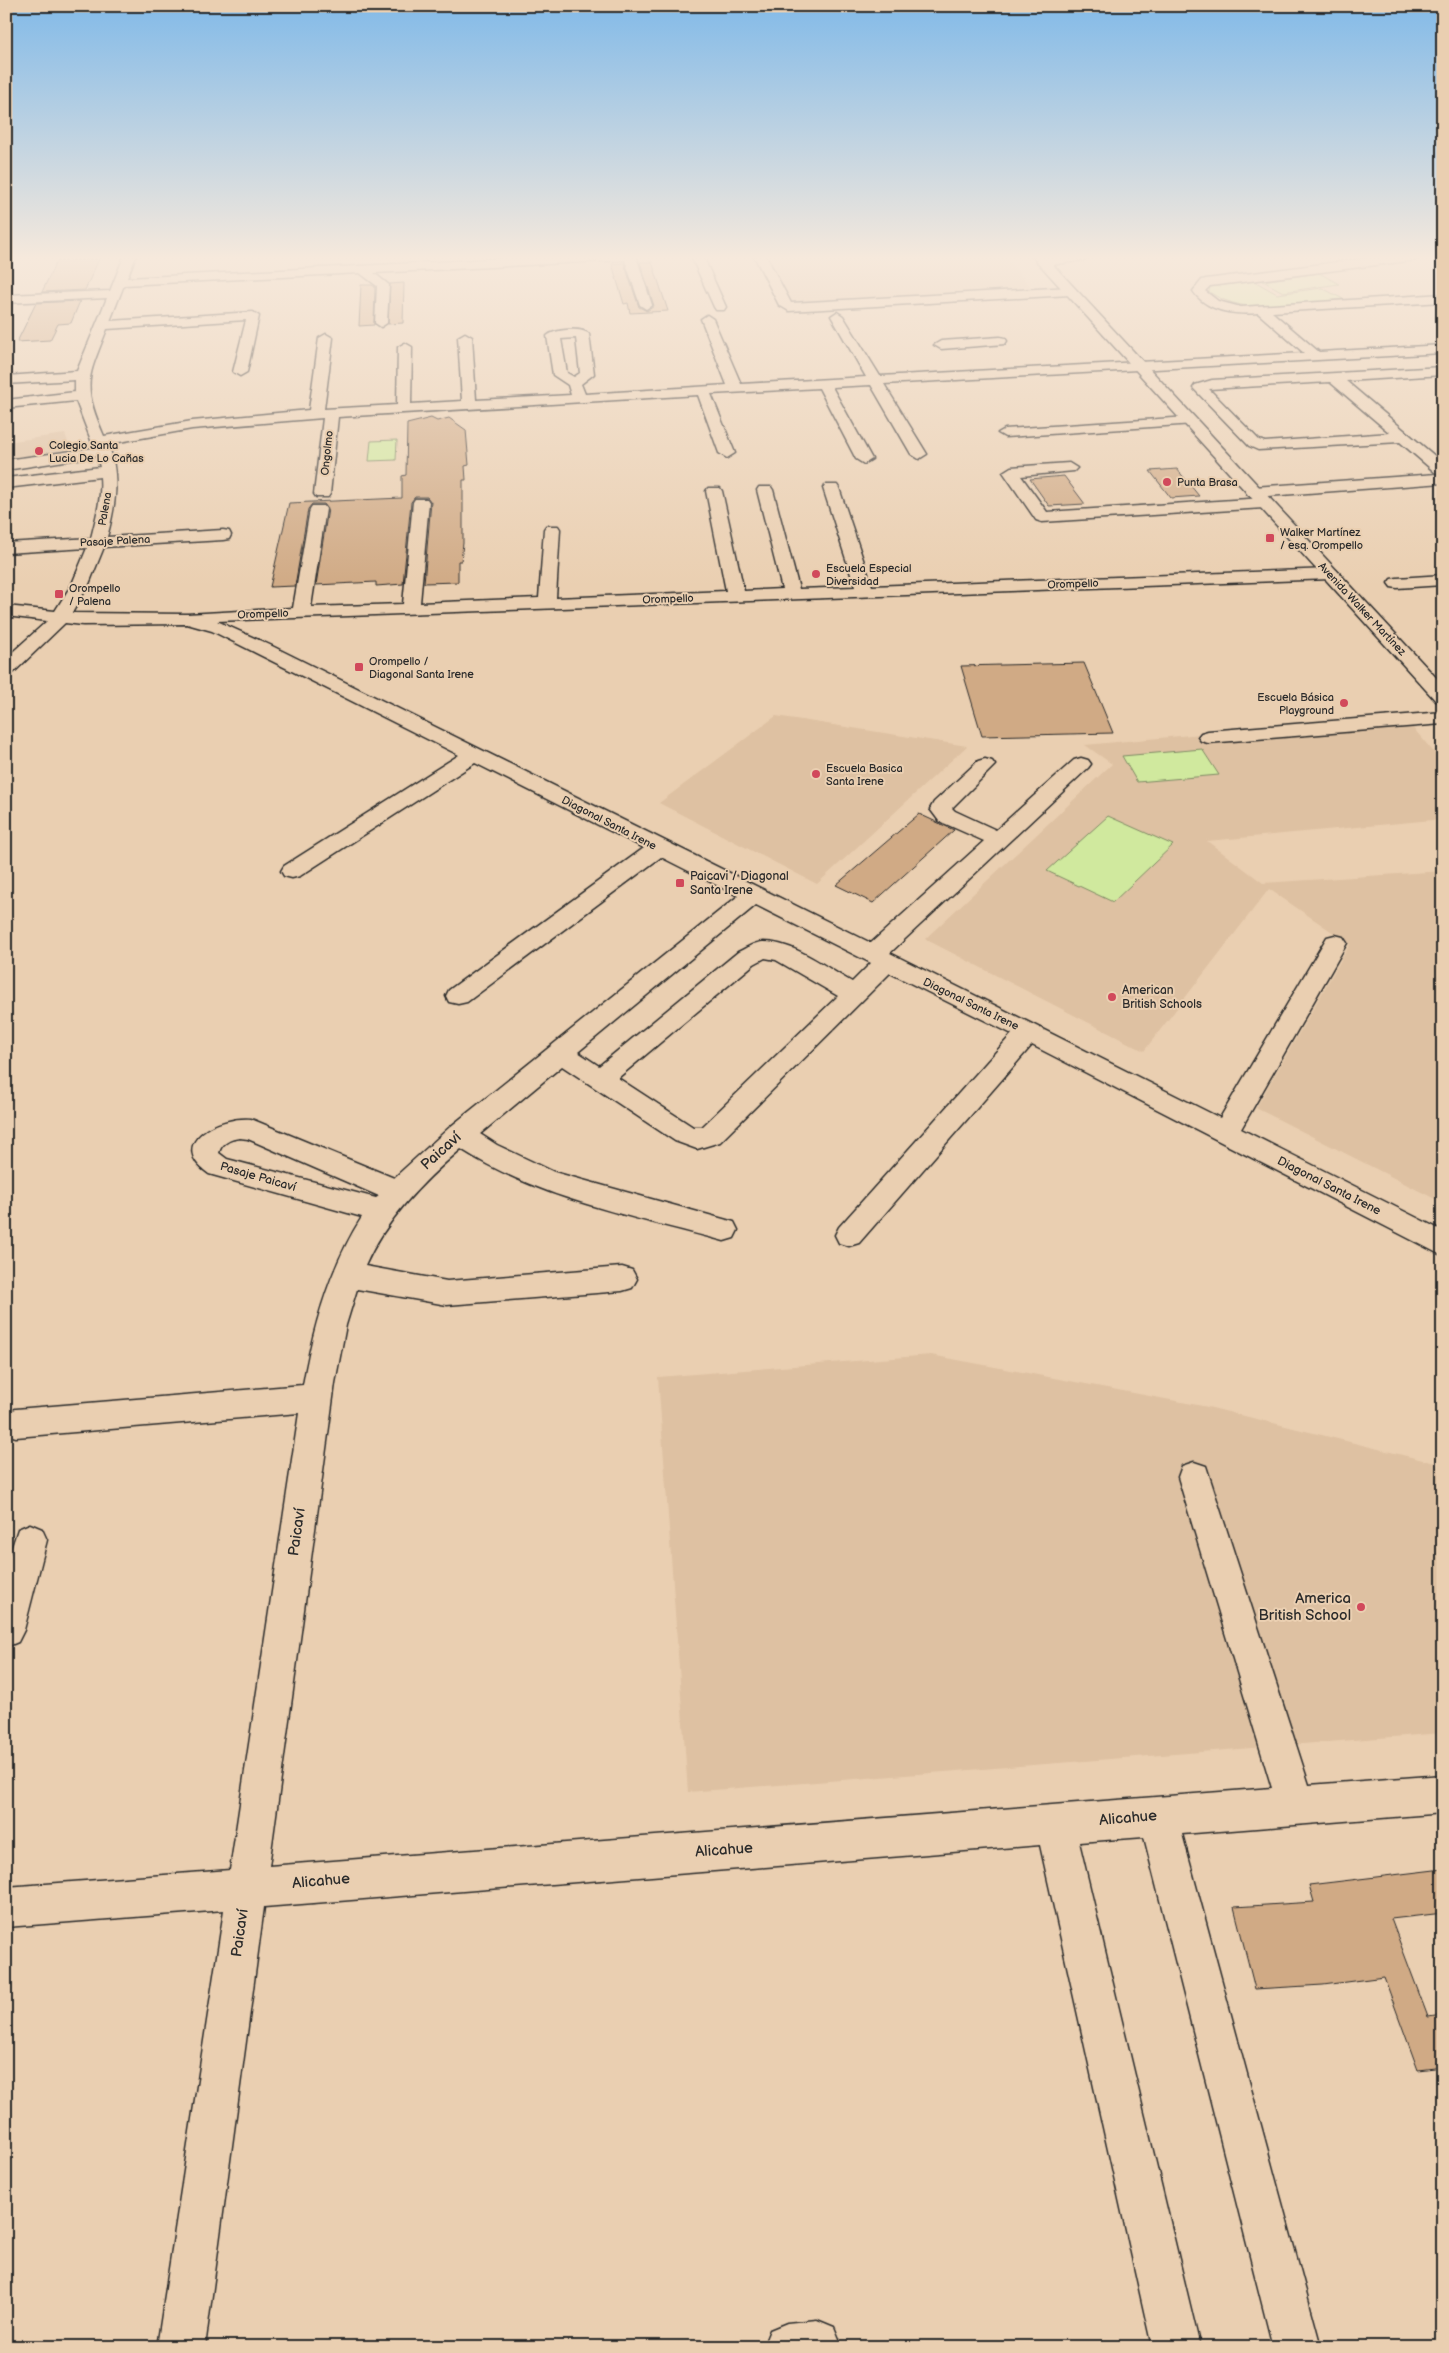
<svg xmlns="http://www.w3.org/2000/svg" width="1449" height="2353" font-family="'Balsamiq Sans',sans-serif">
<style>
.built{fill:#dec1a2}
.green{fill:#d0e99e;stroke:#7e8a64}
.building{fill:#d0aa85;stroke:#2b2b2b}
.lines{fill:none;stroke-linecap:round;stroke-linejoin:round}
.minor-casing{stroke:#2b2b2b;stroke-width:3}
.major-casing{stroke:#2b2b2b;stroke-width:3}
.minor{fill:#eacfb1;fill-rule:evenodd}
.major{fill:#eacfb1;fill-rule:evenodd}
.poi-dot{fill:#d1495b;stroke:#eacfb1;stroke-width:2}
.labels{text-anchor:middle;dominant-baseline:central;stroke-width:4;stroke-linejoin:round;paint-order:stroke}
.far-poi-label{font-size:11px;fill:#2b2b2b;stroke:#eacfb1;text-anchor:start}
.far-street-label{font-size:11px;fill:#2b2b2b;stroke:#eacfb1}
.poi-label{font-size:12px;fill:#2b2b2b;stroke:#eacfb1;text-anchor:start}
.street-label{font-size:12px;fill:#2b2b2b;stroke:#eacfb1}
.near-street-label{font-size:15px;fill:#2b2b2b;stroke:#eacfb1}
.near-poi-label{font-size:15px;fill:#2b2b2b;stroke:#eacfb1;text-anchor:end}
</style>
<rect width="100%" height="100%" fill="#eacfb1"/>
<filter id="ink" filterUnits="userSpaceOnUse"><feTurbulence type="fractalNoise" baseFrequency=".02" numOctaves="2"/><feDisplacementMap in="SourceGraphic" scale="10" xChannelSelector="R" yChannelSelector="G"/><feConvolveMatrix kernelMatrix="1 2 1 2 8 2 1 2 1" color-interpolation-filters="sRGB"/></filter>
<g filter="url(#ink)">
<!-- built -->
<g class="built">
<path d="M 751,256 L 1004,256 L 1038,295 L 780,309 Z"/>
<path d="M 65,434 L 75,460 L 6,469 L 6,442 Z"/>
<path d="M 1402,715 L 1443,763 L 1443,819 L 1207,841 L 1263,883 L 1443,871 L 1443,1203 L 1256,1108 L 1350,944 L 1269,889 L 1144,1051 L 925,939 L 1112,764 L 1085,745 Z"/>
<path d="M 776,716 L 967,746 L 817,884 L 659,803 Z"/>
<path d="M 931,1355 L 1208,1407 L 1435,1463 L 1443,1481 L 1443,1733 L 688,1792 L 658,1377 Z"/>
</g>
<!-- green -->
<g class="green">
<path d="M 1319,273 L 1339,284 L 1283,292 L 1263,281 Z"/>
<path d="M 1254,281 L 1277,294 L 1322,288 L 1343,299 C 1299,304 1249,318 1209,292 L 1210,287 Z"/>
<path d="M 397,440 L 396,460 L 369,461 L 371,441 Z"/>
<path d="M 1202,749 L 1219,775 L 1137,782 L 1122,756 Z"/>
<path d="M 1108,816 L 1173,845 L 1113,902 L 1047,871 Z"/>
</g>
<!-- building -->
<g class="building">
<path d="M 99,259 L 85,290 L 42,292 L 56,262 Z"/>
<path d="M 640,262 L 652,262 L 668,311 L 630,313 L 628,303 L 624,304 L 612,264 L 624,263 L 639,307 L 647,311 L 654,306 Z"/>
<path d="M 404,283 L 403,323 L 388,324 L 390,284 Z"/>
<path d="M 361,285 L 372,285 L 375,287 L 374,325 L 359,326 Z"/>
<path d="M 80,301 L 71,323 L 58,324 L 50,340 L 17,342 L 36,303 Z"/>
<path d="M 431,418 L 437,421 L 449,418 L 466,430 L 469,465 L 465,466 L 466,480 L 463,480 L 463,543 L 461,561 L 458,561 L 458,582 L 424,583 L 431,502 L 427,497 L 415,497 L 411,502 L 403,584 L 376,586 L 376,582 L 316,585 L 328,509 L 324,504 L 312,504 L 308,509 L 295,586 L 270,587 L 289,503 L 402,498 L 402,476 L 406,475 L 407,424 Z"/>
<path d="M 1177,469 L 1199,496 L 1171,498 L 1150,471 Z"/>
<path d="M 1064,476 L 1085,504 L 1049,506 L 1030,479 Z"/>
<path d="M 1084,663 L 1113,733 L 982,736 L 961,666 Z"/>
<path d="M 919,814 L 954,830 L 873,903 L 836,885 Z"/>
<path d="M 1443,1869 L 1443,1913 L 1391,1919 L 1428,2017 L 1443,2015 L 1443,2067 L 1418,2070 L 1384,1977 L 1323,1985 L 1255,1989 L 1234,1907 L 1314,1902 L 1309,1885 Z"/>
</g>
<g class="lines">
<defs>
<g id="minor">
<path d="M 124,256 L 136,256 L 127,278 L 551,256 L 636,256 L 652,305 L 646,309 L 640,305 L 625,260 L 374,273 L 389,285 L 387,323 L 381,327 L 375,323 L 377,286 L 360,273 L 124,285 L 110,321 L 253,312 L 259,316 L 247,372 L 240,376 L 233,372 L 246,320 L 107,329 C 88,378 81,384 104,436 L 192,421 L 309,410 L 319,338 L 326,334 L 333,338 L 324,409 L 397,405 L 398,347 L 405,343 L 412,347 L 411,404 L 462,401 L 458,337 L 465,333 L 472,337 L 476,400 L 571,395 L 568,385 L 553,375 L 547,336 C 554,329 582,327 589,334 L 594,374 L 581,384 L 585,394 L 727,385 L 701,319 L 707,315 L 713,319 L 741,384 L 866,377 L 831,316 L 837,312 L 843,316 L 880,376 L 1304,353 L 1258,313 C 1235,315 1207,312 1193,291 L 1202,280 L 1206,279 L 1385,256 L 1422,256 L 1416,260 L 1210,286 L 1205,291 L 1218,301 L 1241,307 L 1443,294 L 1443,302 L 1272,312 L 1319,352 L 1443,345 L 1443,353 L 884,384 L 927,454 L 919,459 L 911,454 L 871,385 L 832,387 L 872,459 L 864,464 L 856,459 L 819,388 L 711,394 L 735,453 L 727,458 L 719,453 L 698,395 L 338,417 L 330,494 L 328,497 L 316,497 L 314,494 L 323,418 L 192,429 L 108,444 C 120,475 116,505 107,537 L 223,530 L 229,531 L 231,535 L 229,539 L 223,540 L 104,547 L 89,584 L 72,613 L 187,614 L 293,608 L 310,509 L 312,506 L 324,506 L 326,509 L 311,607 L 403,604 L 413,502 L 415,499 L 427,499 L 429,502 L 420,603 L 539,598 L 544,529 L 546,526 L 558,526 L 560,529 L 556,598 L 726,591 L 706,491 L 708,488 L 720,488 L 722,491 L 744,591 L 782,589 L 757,490 L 759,487 L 771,487 L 773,490 L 799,589 L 855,587 L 823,488 L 825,485 L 837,485 L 839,488 L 872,586 L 1330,569 L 1336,570 L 1339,574 L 1336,578 L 1330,579 L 217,621 L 270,645 L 871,943 L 984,841 L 939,821 L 930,809 L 934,802 L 978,761 L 985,759 L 992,761 L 995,765 L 952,808 L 955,811 L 996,830 L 1074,760 L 1081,758 L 1088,760 L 1091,764 L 1088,768 L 890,953 L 1220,1118 L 1327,937 L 1335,935 L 1343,937 L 1347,943 L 1241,1129 L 1443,1231 L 1443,1256 L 1032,1045 L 859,1243 L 849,1246 L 839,1243 L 835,1235 L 839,1227 L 1012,1034 L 890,973 L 720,1142 L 697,1149 L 675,1141 L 562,1066 L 480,1134 L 497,1145 L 554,1172 L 734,1222 L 738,1230 L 734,1238 L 724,1241 C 636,1217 539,1199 461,1149 C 422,1182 386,1219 365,1266 L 447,1281 L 622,1267 L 632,1270 L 637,1279 L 632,1288 L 622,1291 L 447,1305 L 357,1289 L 346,1325 L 335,1383 L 269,1866 L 1272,1788 L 1178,1477 L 1182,1466 L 1194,1462 L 1206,1466 L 1309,1785 L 1443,1775 L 1443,1813 L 1182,1834 L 1321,2347 L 1273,2347 L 1144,1837 L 1079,1842 L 1200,2347 L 1152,2347 L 1040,1845 L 264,1907 L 205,2347 L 157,2347 L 224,1910 L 6,1927 L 6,1887 L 230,1870 L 299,1413 L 16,1437 L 6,1434 L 6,1412 L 16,1409 L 303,1385 C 313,1327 330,1267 362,1217 L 209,1174 C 165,1144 218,1116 251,1119 L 394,1178 L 450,1127 L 738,896 L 661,857 L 467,1002 L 458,1004 L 449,1002 L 446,996 L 449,990 L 644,848 L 475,763 L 300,876 L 292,878 L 284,876 L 281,871 L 284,866 L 459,755 L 212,631 L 187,624 L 83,625 L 65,623 L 13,673 L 6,675 L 6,658 L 47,621 L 6,616 L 6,606 L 55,611 L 72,584 L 87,548 L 6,553 L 6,543 L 91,538 C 96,518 102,497 100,477 L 6,488 L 6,478 L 100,467 L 97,456 L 6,470 L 6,460 L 94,448 L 76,401 L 6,408 L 6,400 L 75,392 L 75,380 L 6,384 L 6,376 L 77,371 L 107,298 L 6,303 L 6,295 L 110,291 ZM 576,338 L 580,373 L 574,377 L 567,373 L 561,339 ZM 756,905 L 871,963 L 852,982 C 825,967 795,942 763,942 C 754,942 745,949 738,952 L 599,1066 L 578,1052 ZM 765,958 L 776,960 L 838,996 L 702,1127 L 693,1127 L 618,1078 L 754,964 ZM 240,1138 L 248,1139 L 379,1196 L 376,1198 L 227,1159 L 219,1153 C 221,1143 231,1139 240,1138 Z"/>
<path d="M 691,256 L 703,256 L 726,307 L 724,310 L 716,310 L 714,307 Z"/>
<path d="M 754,256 L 766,256 L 791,303 L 1070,287 L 1076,291 L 1070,295 L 789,311 L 779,305 Z"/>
<path d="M 1057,256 L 1090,256 L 1084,260 L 1043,266 L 1037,262 L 1039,259 Z"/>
<path d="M 1000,337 L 1005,338 L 1007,341 L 1005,344 L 941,349 L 934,345 L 941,341 Z"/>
<path d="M 1443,367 L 1443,375 L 1346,381 L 1443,463 L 1443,483 L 1254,497 L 1248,495 L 1246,492 L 1248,489 L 1254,487 L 1437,474 L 1400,442 L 1258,450 L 1249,446 L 1193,388 L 1195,385 L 1212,380 ZM 1330,382 L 1390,433 L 1265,442 L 1259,440 L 1209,389 Z"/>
<path d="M 1189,417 L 1194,418 L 1196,421 L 1194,424 L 1005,437 L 998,433 L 1005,429 Z"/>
<path d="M 1069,463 L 1077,468 L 1074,471 L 1021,476 L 1047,512 L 1264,498 L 1270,500 L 1272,503 L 1270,506 L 1264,508 L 1042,522 L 1036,520 L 1003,472 L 1011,467 Z"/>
<path d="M 1443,575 L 1443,585 L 1397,588 L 1391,587 L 1388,583 L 1391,579 L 1397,578 Z"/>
<path d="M 1443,712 L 1443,724 L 1208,743 L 1201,741 L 1198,737 L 1201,733 L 1208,731 Z"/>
<path d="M 30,1524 L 42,1529 L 47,1540 L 24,1630 L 18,1642 L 6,1647 L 6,1565 L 18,1529 Z"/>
<path d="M 817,2320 L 834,2327 L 841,2344 L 840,2347 L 763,2347 L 770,2330 L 787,2323 Z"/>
</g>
<path id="major" d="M 1032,256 L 1045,256 L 1443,685 L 1443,703 L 1436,701 Z"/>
</defs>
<!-- minor casing -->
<use href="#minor" class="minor-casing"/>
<!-- major casing -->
<use href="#major" class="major-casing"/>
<!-- minor -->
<use href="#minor" class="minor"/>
<!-- major -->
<use href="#major" class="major"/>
</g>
</g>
<!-- sky -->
<linearGradient id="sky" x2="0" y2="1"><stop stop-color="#82bae8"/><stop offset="0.44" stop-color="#f6e9dc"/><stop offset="1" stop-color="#f6e9dc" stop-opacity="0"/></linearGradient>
<rect width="1449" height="586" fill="url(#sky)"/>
<!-- markers -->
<g class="poi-dot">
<circle cx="39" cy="451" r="5"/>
<circle cx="1167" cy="482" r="5"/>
<rect x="1265" y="533" width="10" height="10" rx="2.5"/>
<circle cx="816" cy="574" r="5"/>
<rect x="54" y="589" width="10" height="10" rx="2.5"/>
<rect x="354" y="662" width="10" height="10" rx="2.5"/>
<circle cx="1344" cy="703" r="5"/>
<circle cx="816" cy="774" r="5"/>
<rect x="675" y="878" width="10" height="10" rx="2.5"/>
<circle cx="1112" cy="997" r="5"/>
<circle cx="1361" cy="1607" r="5"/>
</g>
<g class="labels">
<!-- far-poi labels -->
<g class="far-poi-label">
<text x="49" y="445">Colegio Santa<tspan x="49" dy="13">Lucia De Lo Cañas</tspan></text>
<text x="1177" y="482">Punta Brasa</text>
<text x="1280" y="532">Walker Martínez<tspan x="1280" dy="13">/ esq. Orompello</tspan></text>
<text x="826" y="568">Escuela Especial<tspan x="826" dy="13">Diversidad</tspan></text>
<text x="69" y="588">Orompello<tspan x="69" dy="13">/ Palena</tspan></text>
<text x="369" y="661">Orompello /<tspan x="369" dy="13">Diagonal Santa Irene</tspan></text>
<text x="1334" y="697" text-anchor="end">Escuela Básica<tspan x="1334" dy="13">Playground</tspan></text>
<text x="826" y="768">Escuela Basica<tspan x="826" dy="13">Santa Irene</tspan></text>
</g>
<!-- far-street labels -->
<g class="far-street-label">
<text transform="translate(327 453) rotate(-84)">Ongolmo</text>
<text transform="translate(105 509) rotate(-80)">Palena</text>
<text transform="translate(115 541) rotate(-3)">Pasaje Palena</text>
<text transform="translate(1073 584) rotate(-2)">Orompello</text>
<text transform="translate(668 599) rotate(-2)">Orompello</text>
<text transform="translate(1362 609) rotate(47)">Avenida Walker Martínez</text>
<text transform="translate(263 614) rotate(-2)">Orompello</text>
<text transform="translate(609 823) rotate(27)">Diagonal Santa Irene</text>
<text transform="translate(971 1004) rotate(26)">Diagonal Santa Irene</text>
</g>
<!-- poi labels -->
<g class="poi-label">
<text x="690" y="876">Paicavi / Diagonal<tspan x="690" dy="14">Santa Irene</tspan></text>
<text x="1122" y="990">American<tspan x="1122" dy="14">British Schools</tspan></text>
</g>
<!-- street labels -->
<g class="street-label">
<text transform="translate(258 1177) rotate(16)">Pasaje Paicaví</text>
<text transform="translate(1329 1186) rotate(27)">Diagonal Santa Irene</text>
</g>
<!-- near-street labels -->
<g class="near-street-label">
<text transform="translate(441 1151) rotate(-42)">Paicaví</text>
<text transform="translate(297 1532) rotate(-82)">Paicaví</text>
<text transform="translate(1128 1818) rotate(-5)">Alicahue</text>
<text transform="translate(724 1850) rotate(-4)">Alicahue</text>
<text transform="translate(321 1881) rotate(-5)">Alicahue</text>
<text transform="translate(240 1933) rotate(-82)">Paicaví</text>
</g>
<!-- near-poi labels -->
<g class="near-poi-label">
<text x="1351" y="1598">America<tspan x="1351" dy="17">British School</tspan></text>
</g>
</g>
<!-- margin -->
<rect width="1449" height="2353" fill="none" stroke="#eacfb1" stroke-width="25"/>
<rect x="12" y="12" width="1424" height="2328" fill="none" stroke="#2b2b2b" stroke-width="2" filter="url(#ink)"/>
</svg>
